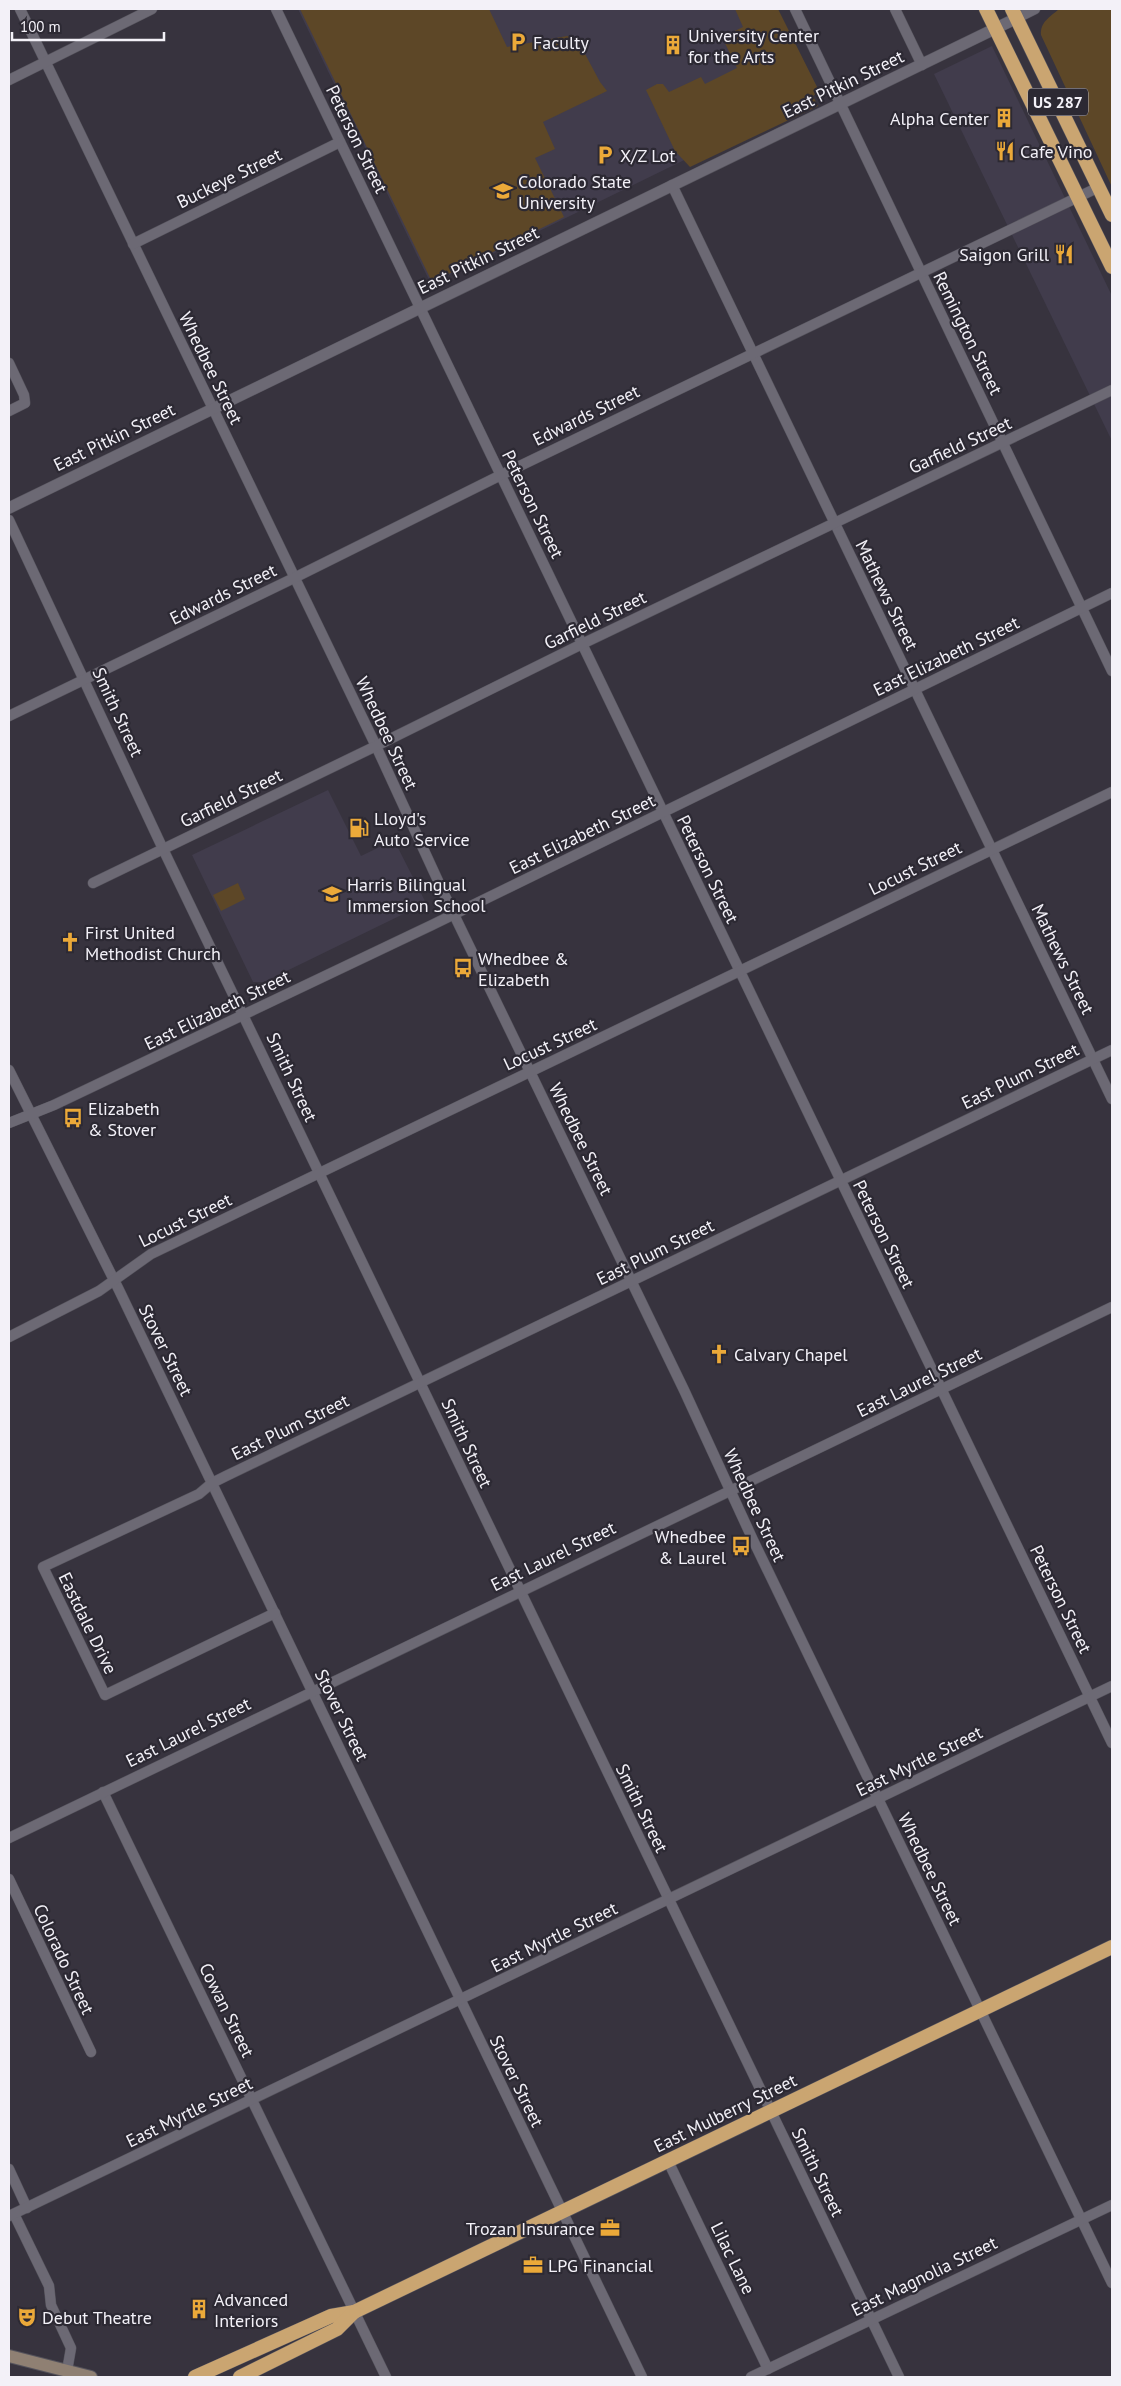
<svg xmlns="http://www.w3.org/2000/svg" width="1121" height="2386" font-family="'PT Sans',sans-serif">
<style>
.built{fill:#413c4c}
.green{fill:#5d4727}
.lines{fill:none;stroke-linecap:round;stroke-linejoin:round}
.minor-casing{stroke:#55535c;stroke-width:11}
.tertiary-casing{stroke:#55535c;stroke-width:12}
.secondary-casing{stroke:#55535c;stroke-width:14}
.trunk-casing{stroke:#55535c;stroke-width:15}
.minor{stroke:#6c6974;stroke-width:10}
.tertiary{stroke:#6c6974;stroke-width:11}
.secondary{stroke:#8f8073;stroke-width:12}
.trunk{stroke:#caa571;stroke-width:14}
.labels{text-anchor:middle;dominant-baseline:central;stroke-width:4.5;stroke-linejoin:round;paint-order:stroke}
.shield{fill:#2c2933;stroke:#b7b5bd;stroke-width:1}
.shield-label{font-size:16px;font-weight:bold;fill:#f3f1f8}
.poi-label{font-size:18px;fill:#f3f1f8;stroke:#2c2933;text-anchor:start}
.street-label{font-size:18px;fill:#f3f1f8;stroke:#2c2933}
</style>
<rect width="100%" height="100%" fill="#37333e"/>
<!-- built -->
<g class="built">
<path d="M 298,9 L 777,9 L 819,91 L 809,99 L 431,284 Z"/>
<path d="M 992,46 L 1112,296 L 1112,441 L 934,74 Z"/>
<path d="M 328,790 L 361,856 L 394,840 L 426,903 L 264,982 L 253,982 L 192,855 Z"/>
</g>
<!-- green -->
<g class="green">
<path d="M 300,9 L 489,9 L 507,47 L 567,36 L 577,39 L 600,82 L 607,91 L 543,122 L 555,149 L 535,158 L 564,217 L 432,282 Z"/>
<path d="M 735,9 L 778,9 L 819,91 L 813,96 L 818,106 L 690,167 L 675,151 L 646,90 L 657,84 L 663,84 L 669,92 L 701,77 L 705,84 L 737,68 L 722,37 L 743,27 Z"/>
<path d="M 1059,9 L 1112,9 L 1112,187 L 1041,35 C 1040,22 1050,17 1059,9 Z"/>
<path d="M 238,883 L 245,899 L 221,911 L 213,895 Z"/>
</g>
<g class="lines">
<defs>
<g id="minor">
<path d="M 20,9 L 376,746 L 445,896 L 684,1390 L 753,1540 L 1112,2283"/>
<path d="M 276,9 L 1112,1743"/>
<path d="M 795,9 L 1112,671"/>
<path d="M 895,9 L 922,65"/>
<path d="M 1017,18 L 1035,9"/>
<path d="M 9,80 L 152,9"/>
<path d="M 672,185 L 1112,1099"/>
<path d="M 133,244 L 340,142"/>
<path d="M 9,363 L 24,395 L 25,403 L 9,411"/>
<path d="M 9,520 L 163,849 L 899,2377"/>
<path d="M 9,716 L 294,578 L 501,475 L 1099,187"/>
<path d="M 93,883 L 376,746 L 582,644 L 1112,390"/>
<path d="M 9,1070 L 119,1290 L 642,2377"/>
<path d="M 9,1123 L 54,1105 L 432,925 L 1112,593"/>
<path d="M 9,1337 L 99,1291 L 151,1254 L 1112,792"/>
<path d="M 275,1613 L 105,1695 L 43,1567 L 199,1494 L 212,1483 L 226,1476 L 1112,1050"/>
<path d="M 103,1792 L 386,2377"/>
<path d="M 9,1838 L 1112,1307"/>
<path d="M 9,1879 L 91,2052"/>
<path d="M 668,2161 L 768,2369"/>
<path d="M 9,2169 L 27,2208"/>
<path d="M 14,2214 L 49,2286 L 51,2305 L 71,2348 L 67,2371"/>
<path d="M 9,2216 L 1112,1686"/>
<path d="M 751,2377 L 1112,2205"/>
</g>
<path id="tertiary" d="M 9,508 L 1017,18"/>
<path id="secondary" d="M 9,2356 L 91,2377"/>
<g id="trunk">
<path d="M 986,9 L 1112,267"/>
<path d="M 1012,9 L 1112,215"/>
<path d="M 195,2377 L 331,2316 L 354,2312 L 1112,1947"/>
<path d="M 240,2377 L 337,2329 L 354,2312"/>
</g>
</defs>
<!-- minor casing -->
<use href="#minor" class="minor-casing"/>
<!-- tertiary casing -->
<use href="#tertiary" class="tertiary-casing"/>
<!-- secondary casing -->
<use href="#secondary" class="secondary-casing"/>
<!-- trunk casing -->
<use href="#trunk" class="trunk-casing"/>
<!-- minor -->
<use href="#minor" class="minor"/>
<!-- tertiary -->
<use href="#tertiary" class="tertiary"/>
<!-- secondary -->
<use href="#secondary" class="secondary"/>
<!-- trunk -->
<use href="#trunk" class="trunk"/>
</g>
<!-- icons -->
<defs>
<symbol id="parking-bare" viewBox="-9 -9 18 18"><path d="M-3.5-5.5H1a3.5 3.5 0 0 1 0 7H-1V5.5H-3.5ZM-1-3.4V-.6H.8a1.4 1.4 0 0 0 0-2.8Z" fill="#eba939" stroke="#2c2933" stroke-width="2.5" paint-order="stroke"/></symbol>
<symbol id="building-bare" viewBox="-9 -9 18 18"><path d="M-4-6H4V6H1V3H-1V6H-4ZM-2.5-4.3h1.7v1.8h-1.7ZM.8-4.3h1.7v1.8H.8ZM-2.5-1h1.7V.8h-1.7ZM.8-1h1.7V.8H.8Z" fill="#eba939" stroke="#2c2933" stroke-width="2.5" paint-order="stroke"/></symbol>
<symbol id="restaurant-bare" viewBox="-9 -9 18 18"><path d="M-5-6h1v4h1v-4h1v4h1v-4h1v5L-1.5 .5V6h-2V.5L-5-1ZM5-6V6H3V1.5H1.5Q1.5-4 5-6Z" fill="#eba939" stroke="#2c2933" stroke-width="2.5" paint-order="stroke"/></symbol>
<symbol id="university-bare" viewBox="-9 -9 18 18"><path d="M0-5L7-2L0 1L-7-2ZM-4 1L0 2.5L4 1V4Q0 6-4 4Z" fill="#eba939" stroke="#2c2933" stroke-width="2.5" paint-order="stroke"/></symbol>
<symbol id="fuel-bare" viewBox="-9 -9 18 18"><path d="M-5.5-6h7V0h2V4h1.3V-2.5L3-4.5l.8-.8L6-3V5H2.5V1h-1V6h-7ZM-4.2-4.7v3.2H.2V-4.7Z" fill="#eba939" stroke="#2c2933" stroke-width="2.5" paint-order="stroke"/></symbol>
<symbol id="school-bare" viewBox="-9 -9 18 18"><path d="M0-5L7-2L0 1L-7-2ZM-4 1L0 2.5L4 1V4Q0 6-4 4Z" fill="#eba939" stroke="#2c2933" stroke-width="2.5" paint-order="stroke"/></symbol>
<symbol id="church-bare" viewBox="-9 -9 18 18"><path d="M-1.2-6h2.4v3.5h3.3v2.4h-3.3V6h-2.4V-.1h-3.3v-2.4h3.3Z" fill="#eba939" stroke="#2c2933" stroke-width="2.5" paint-order="stroke"/></symbol>
<symbol id="bus-bare" viewBox="-9 -9 18 18"><path d="M-5-6H5V4H4V6H2V4H-2V6H-4V4H-5ZM-3.5-4V0h7V-4ZM-3.5 1.2v1.5H-2V1.2ZM2 1.2v1.5H3.5V1.2Z" fill="#eba939" stroke="#2c2933" stroke-width="2.5" paint-order="stroke"/></symbol>
<symbol id="office-bare" viewBox="-9 -9 18 18"><path d="M-6-3h4V-5.5h4V-3h4V5H-6ZM-1-4.5V-3h2v-1.5ZM-6 0V1H6V0Z" fill="#eba939" stroke="#2c2933" stroke-width="2.5" paint-order="stroke"/></symbol>
<symbol id="theatre-bare" viewBox="-9 -9 18 18"><path d="M-5-5.5Q0-4 5-5.5V0Q5 5 0 6Q-5 5-5 0ZM-3.3-2.5H-1v1.5H-3.3ZM1-2.5H3.3v1.5H1ZM-2.8 1Q0 5.5 2.8 1Z" fill="#eba939" stroke="#2c2933" stroke-width="2.5" paint-order="stroke"/></symbol>
</defs>
<g fill-rule="evenodd">
<use href="#parking-bare" x="504" y="28" width="28" height="28"/>
<use href="#building-bare" x="659" y="31" width="28" height="28"/>
<use href="#building-bare" x="990" y="104" width="28" height="28"/>
<use href="#restaurant-bare" x="991" y="137" width="28" height="28"/>
<use href="#parking-bare" x="591" y="141" width="28" height="28"/>
<use href="#university-bare" x="489" y="177" width="28" height="28"/>
<use href="#restaurant-bare" x="1050" y="240" width="28" height="28"/>
<use href="#fuel-bare" x="345" y="814" width="28" height="28"/>
<use href="#school-bare" x="318" y="880" width="28" height="28"/>
<use href="#church-bare" x="56" y="928" width="28" height="28"/>
<use href="#bus-bare" x="449" y="954" width="28" height="28"/>
<use href="#bus-bare" x="59" y="1104" width="28" height="28"/>
<use href="#church-bare" x="705" y="1340" width="28" height="28"/>
<use href="#bus-bare" x="727" y="1532" width="28" height="28"/>
<use href="#office-bare" x="596" y="2214" width="28" height="28"/>
<use href="#office-bare" x="519" y="2251" width="28" height="28"/>
<use href="#building-bare" x="185" y="2295" width="28" height="28"/>
<use href="#theatre-bare" x="13" y="2303" width="28" height="28"/>
</g>
<g class="labels">
<!-- shield labels -->
<rect class="shield" x="1028" y="88.5" width="60" height="27" rx="4"/>
<g class="shield-label">
<text x="1058" y="102">US 287</text>
</g>
<!-- poi labels -->
<g class="poi-label">
<text x="688" y="35">University Center<tspan x="688" dy="21">for the Arts</tspan></text>
<text x="533" y="42">Faculty</text>
<text x="989" y="118" text-anchor="end">Alpha Center</text>
<text x="1020" y="151">Cafe Vino</text>
<text x="620" y="155">X/Z Lot</text>
<text x="518" y="181">Colorado State<tspan x="518" dy="21">University</tspan></text>
<text x="1049" y="254" text-anchor="end">Saigon Grill</text>
<text x="374" y="818">Lloyd's<tspan x="374" dy="21">Auto Service</tspan></text>
<text x="347" y="884">Harris Bilingual<tspan x="347" dy="21">Immersion School</tspan></text>
<text x="85" y="932">First United<tspan x="85" dy="21">Methodist Church</tspan></text>
<text x="478" y="958">Whedbee &amp;<tspan x="478" dy="21">Elizabeth</tspan></text>
<text x="88" y="1108">Elizabeth<tspan x="88" dy="21">&amp; Stover</tspan></text>
<text x="734" y="1354">Calvary Chapel</text>
<text x="726" y="1536" text-anchor="end">Whedbee<tspan x="726" dy="21">&amp; Laurel</tspan></text>
<text x="595" y="2228" text-anchor="end">Trozan Insurance</text>
<text x="548" y="2265">LPG Financial</text>
<text x="214" y="2299">Advanced<tspan x="214" dy="21">Interiors</tspan></text>
<text x="42" y="2317">Debut Theatre</text>
</g>
<!-- street labels -->
<g class="street-label">
<text transform="translate(843 84) rotate(-26)">East Pitkin Street</text>
<text transform="translate(357 139) rotate(64)">Peterson Street</text>
<text transform="translate(229 178) rotate(-26)">Buckeye Street</text>
<text transform="translate(478 260) rotate(-26)">East Pitkin Street</text>
<text transform="translate(968 333) rotate(64)">Remington Street</text>
<text transform="translate(211 368) rotate(64)">Whedbee Street</text>
<text transform="translate(586 415) rotate(-26)">Edwards Street</text>
<text transform="translate(114 437) rotate(-26)">East Pitkin Street</text>
<text transform="translate(960 445) rotate(-25)">Garfield Street</text>
<text transform="translate(533 504) rotate(64)">Peterson Street</text>
<text transform="translate(223 594) rotate(-26)">Edwards Street</text>
<text transform="translate(887 595) rotate(64)">Mathews Street</text>
<text transform="translate(595 620) rotate(-26)">Garfield Street</text>
<text transform="translate(946 656) rotate(-26)">East Elizabeth Street</text>
<text transform="translate(118 712) rotate(65)">Smith Street</text>
<text transform="translate(387 733) rotate(65)">Whedbee Street</text>
<text transform="translate(231 798) rotate(-26)">Garfield Street</text>
<text transform="translate(582 834) rotate(-26)">East Elizabeth Street</text>
<text transform="translate(915 868) rotate(-26)">Locust Street</text>
<text transform="translate(708 869) rotate(64)">Peterson Street</text>
<text transform="translate(1063 959) rotate(64)">Mathews Street</text>
<text transform="translate(217 1010) rotate(-26)">East Elizabeth Street</text>
<text transform="translate(550 1044) rotate(-25)">Locust Street</text>
<text transform="translate(1020 1076) rotate(-26)">East Plum Street</text>
<text transform="translate(292 1077) rotate(65)">Smith Street</text>
<text transform="translate(581 1139) rotate(64)">Whedbee Street</text>
<text transform="translate(185 1220) rotate(-26)">Locust Street</text>
<text transform="translate(884 1234) rotate(64)">Peterson Street</text>
<text transform="translate(655 1252) rotate(-26)">East Plum Street</text>
<text transform="translate(166 1350) rotate(64)">Stover Street</text>
<text transform="translate(919 1382) rotate(-26)">East Laurel Street</text>
<text transform="translate(290 1427) rotate(-26)">East Plum Street</text>
<text transform="translate(467 1443) rotate(65)">Smith Street</text>
<text transform="translate(755 1505) rotate(65)">Whedbee Street</text>
<text transform="translate(553 1556) rotate(-26)">East Laurel Street</text>
<text transform="translate(1061 1599) rotate(64)">Peterson Street</text>
<text transform="translate(88 1623) rotate(64)">Eastdale Drive</text>
<text transform="translate(342 1715) rotate(64)">Stover Street</text>
<text transform="translate(188 1732) rotate(-26)">East Laurel Street</text>
<text transform="translate(919 1761) rotate(-26)">East Myrtle Street</text>
<text transform="translate(642 1808) rotate(64)">Smith Street</text>
<text transform="translate(930 1869) rotate(64)">Whedbee Street</text>
<text transform="translate(554 1937) rotate(-26)">East Myrtle Street</text>
<text transform="translate(64 1959) rotate(65)">Colorado Street</text>
<text transform="translate(227 2010) rotate(64)">Cowan Street</text>
<text transform="translate(517 2081) rotate(64)">Stover Street</text>
<text transform="translate(189 2112) rotate(-26)">East Myrtle Street</text>
<text transform="translate(725 2113) rotate(-26)">East Mulberry Street</text>
<text transform="translate(818 2172) rotate(64)">Smith Street</text>
<text transform="translate(733 2258) rotate(64)">Lilac Lane</text>
<text transform="translate(924 2276) rotate(-26)">East Magnolia Street</text>
</g>
</g>
<!-- border -->
<rect width="1121" height="2386" fill="none" stroke="#f3f1f8" stroke-width="20"/>
<!-- scale -->
<path d="M12 32v8h152v-8" fill="none" stroke="#f3f1f8" stroke-width="2.5"/>
<text x="20" y="32" font-size="15" fill="#f3f1f8" stroke="#2c2933" stroke-width="4" paint-order="stroke">100 m</text>
</svg>
